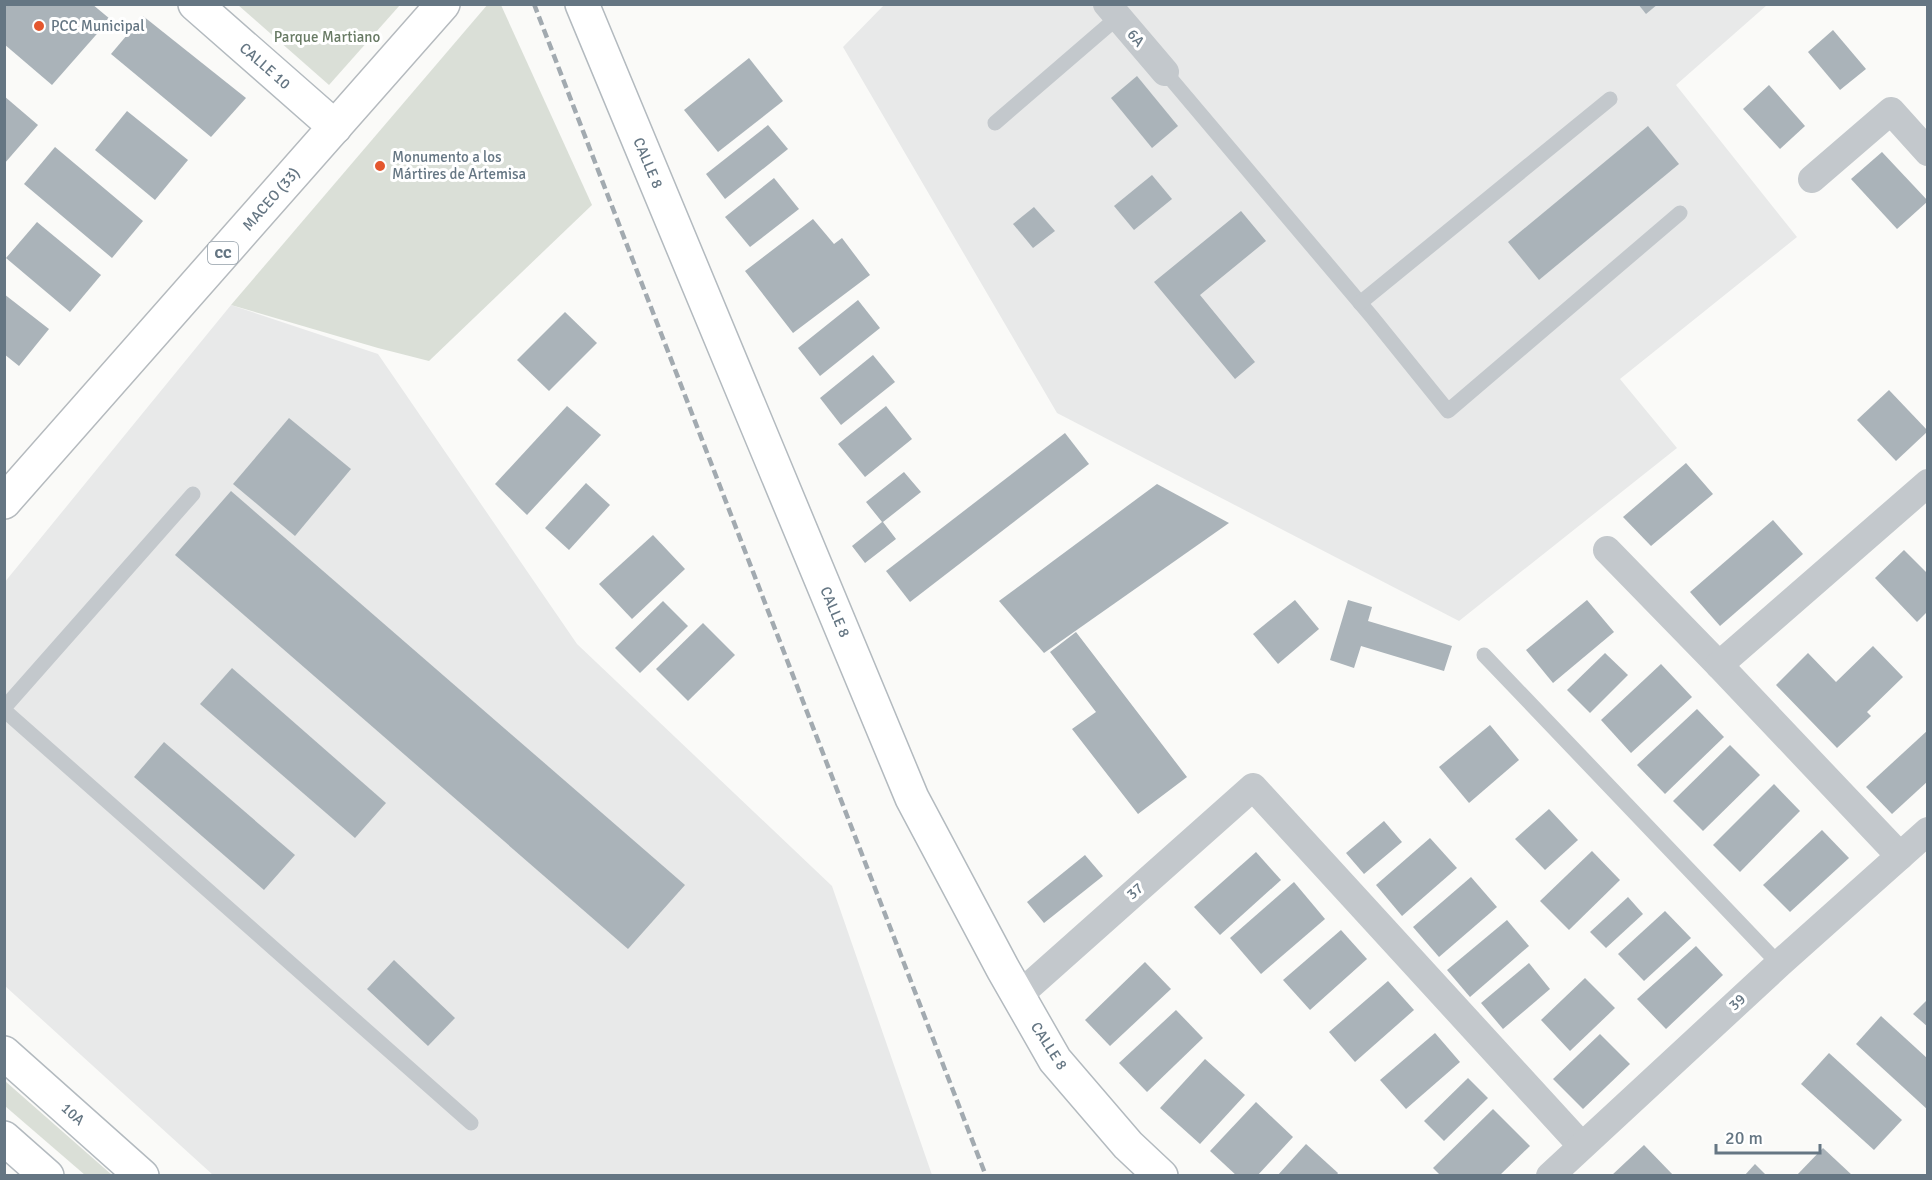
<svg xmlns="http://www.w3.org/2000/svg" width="1932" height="1180" font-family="Signika,sans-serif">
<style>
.built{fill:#e8e9e9}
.green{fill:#dadfd7}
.building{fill:#aab3b9}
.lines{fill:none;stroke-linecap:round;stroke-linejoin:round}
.secondary-casing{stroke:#b3babf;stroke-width:36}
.primary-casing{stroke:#b5babe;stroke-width:36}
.lane{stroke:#c3c8cc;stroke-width:15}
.street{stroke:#c3c8cc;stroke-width:28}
.secondary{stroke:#fff;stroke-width:33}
.primary{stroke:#fff;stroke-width:33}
.rail{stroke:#a2aab0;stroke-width:4.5;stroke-dasharray:9 4.5;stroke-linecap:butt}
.poi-dot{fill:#e4572e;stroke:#fff;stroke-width:2}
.labels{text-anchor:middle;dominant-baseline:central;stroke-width:6;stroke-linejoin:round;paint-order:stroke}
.shield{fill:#fff;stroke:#939fa8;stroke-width:1.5}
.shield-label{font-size:14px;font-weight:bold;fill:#657683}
.poi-label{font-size:15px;fill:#657683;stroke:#fff;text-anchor:start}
.park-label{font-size:15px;fill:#687a64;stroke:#fff}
.street-label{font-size:15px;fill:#657683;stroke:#fff}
</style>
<rect width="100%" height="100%" fill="#fafaf8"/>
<!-- built -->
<g class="built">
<path d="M 885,4 L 1767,5 L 1676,85 L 1797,237 L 1620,379 L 1677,448 L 1459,621 L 1057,413 L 843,47 Z"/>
<path d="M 231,305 L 378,354 L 577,644 L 832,886 L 932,1175 L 213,1175 L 5,986 L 4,583 Z"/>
</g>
<!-- green -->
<g class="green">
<path d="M 488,4 L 501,5 L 592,205 L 429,361 L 378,348 L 231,305 Z"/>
<path d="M 238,5 L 400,5 L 329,85 Z"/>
<path d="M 5,1081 L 112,1175 L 85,1175 L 5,1106 Z"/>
</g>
<!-- building -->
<g class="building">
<path d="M 4,4 L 92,4 L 110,19 L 52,85 L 4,44 Z"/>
<path d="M 1638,4 L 1658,4 L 1646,14 Z"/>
<path d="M 143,16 L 246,98 L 211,137 L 111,54 Z"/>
<path d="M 1833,30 L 1866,69 L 1840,90 L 1808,52 Z"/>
<path d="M 749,58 L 783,101 L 718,152 L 684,110 Z"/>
<path d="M 1137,76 L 1178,126 L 1152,148 L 1111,98 Z"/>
<path d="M 1769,85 L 1805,126 L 1780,149 L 1743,109 Z"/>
<path d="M 4,96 L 38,125 L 4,164 Z"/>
<path d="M 127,111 L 188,160 L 155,200 L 95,150 Z"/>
<path d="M 768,125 L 788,149 L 725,199 L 706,174 Z"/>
<path d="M 1648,126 L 1679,164 L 1539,280 L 1508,242 Z"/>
<path d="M 55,147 L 143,221 L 112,258 L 24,184 Z"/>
<path d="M 1882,152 L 1928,201 L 1897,229 L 1851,179 Z"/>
<path d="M 1152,175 L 1172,199 L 1134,230 L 1114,206 Z"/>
<path d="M 774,178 L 799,209 L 750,247 L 725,217 Z"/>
<path d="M 1034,207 L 1055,231 L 1033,248 L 1013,224 Z"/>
<path d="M 1241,211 L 1266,241 L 1200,295 L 1255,362 L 1235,379 L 1154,282 Z"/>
<path d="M 813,219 L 834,244 L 842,238 L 870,275 L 793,333 L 745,271 Z"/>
<path d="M 37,222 L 101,275 L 70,312 L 6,258 Z"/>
<path d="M 4,294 L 49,329 L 19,366 L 4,354 Z"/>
<path d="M 858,300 L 880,328 L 820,376 L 798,348 Z"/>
<path d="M 565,312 L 597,343 L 549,391 L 517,360 Z"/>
<path d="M 873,355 L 895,382 L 841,425 L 820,398 Z"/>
<path d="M 1889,390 L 1928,431 L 1896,461 L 1857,420 Z"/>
<path d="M 567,406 L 601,435 L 527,515 L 495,484 Z"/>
<path d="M 886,406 L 912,439 L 865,477 L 838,444 Z"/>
<path d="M 289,418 L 351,469 L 295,536 L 233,484 Z"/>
<path d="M 1065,433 L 1089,464 L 910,602 L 886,571 Z"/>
<path d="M 1686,463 L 1713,494 L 1651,546 L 1623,517 Z"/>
<path d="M 904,472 L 921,492 L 883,522 L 896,539 L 865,563 L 852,546 L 882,522 L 866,502 Z"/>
<path d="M 586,483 L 610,505 L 569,550 L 545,528 Z"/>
<path d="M 1157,484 L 1229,523 L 1044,653 L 999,601 Z"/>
<path d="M 231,491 L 685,885 L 628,949 L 175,555 Z"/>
<path d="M 1773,520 L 1803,554 L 1720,626 L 1690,592 Z"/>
<path d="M 653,535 L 685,569 L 632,619 L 599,584 Z"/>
<path d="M 1904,550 L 1928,574 L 1928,611 L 1917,622 L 1875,578 Z"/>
<path d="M 1295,600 L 1319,629 L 1278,664 L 1253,634 Z"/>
<path d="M 1348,600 L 1372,607 L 1368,621 L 1452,646 L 1444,671 L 1361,646 L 1354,668 L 1330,660 Z"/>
<path d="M 1587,600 L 1614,632 L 1553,683 L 1526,650 Z"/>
<path d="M 663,601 L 688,626 L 640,673 L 615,648 Z"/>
<path d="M 703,623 L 735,655 L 688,701 L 656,669 Z"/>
<path d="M 1076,632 L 1187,777 L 1138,814 L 1072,729 L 1096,712 L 1050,652 Z"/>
<path d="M 1873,646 L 1903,677 L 1867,712 L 1871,716 L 1837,748 L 1776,685 L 1808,653 L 1836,682 Z"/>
<path d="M 1605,653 L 1628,675 L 1590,713 L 1567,690 Z"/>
<path d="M 1661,664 L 1692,697 L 1631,753 L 1601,720 Z"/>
<path d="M 232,668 L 386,803 L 355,838 L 200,704 Z"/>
<path d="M 1697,709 L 1724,737 L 1665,794 L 1637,765 Z"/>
<path d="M 1490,725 L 1519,760 L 1469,803 L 1439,767 Z"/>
<path d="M 1928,730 L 1928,781 L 1892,814 L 1866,787 Z"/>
<path d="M 164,742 L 295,855 L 264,890 L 134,777 Z"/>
<path d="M 1730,745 L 1760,775 L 1703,831 L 1673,801 Z"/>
<path d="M 1774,784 L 1800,811 L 1740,872 L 1713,845 Z"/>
<path d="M 1549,809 L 1578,840 L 1545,870 L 1515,839 Z"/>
<path d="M 1384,821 L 1402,842 L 1364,874 L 1346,853 Z"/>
<path d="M 1822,830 L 1849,858 L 1790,912 L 1763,885 Z"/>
<path d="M 1430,838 L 1457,868 L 1402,916 L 1376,885 Z"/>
<path d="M 1592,851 L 1620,880 L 1569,930 L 1540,901 Z"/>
<path d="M 1256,852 L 1281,880 L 1220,935 L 1194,907 Z"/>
<path d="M 1085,855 L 1103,876 L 1044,923 L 1027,902 Z"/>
<path d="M 1471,877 L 1497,907 L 1439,957 L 1413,927 Z"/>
<path d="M 1294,882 L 1325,919 L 1261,974 L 1230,938 Z"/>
<path d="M 1628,897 L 1643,914 L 1606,948 L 1590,932 Z"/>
<path d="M 1665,911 L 1691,938 L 1644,981 L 1618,954 Z"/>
<path d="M 1507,920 L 1529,946 L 1470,997 L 1447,970 Z"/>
<path d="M 1341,930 L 1367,959 L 1310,1010 L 1283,980 Z"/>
<path d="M 1696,946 L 1723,975 L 1666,1029 L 1637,999 Z"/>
<path d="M 394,960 L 455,1018 L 428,1046 L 367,989 Z"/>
<path d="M 1145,962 L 1171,989 L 1110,1046 L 1085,1020 Z"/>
<path d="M 1529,963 L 1550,989 L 1503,1029 L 1481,1003 Z"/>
<path d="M 1585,978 L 1615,1008 L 1570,1051 L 1541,1020 Z"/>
<path d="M 1388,981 L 1414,1010 L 1355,1062 L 1329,1032 Z"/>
<path d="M 1928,999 L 1928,1027 L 1913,1014 Z"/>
<path d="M 1176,1010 L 1203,1038 L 1147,1092 L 1119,1063 Z"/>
<path d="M 1881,1016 L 1928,1059 L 1928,1110 L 1856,1044 Z"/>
<path d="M 1435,1033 L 1460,1062 L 1406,1109 L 1380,1080 Z"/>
<path d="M 1600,1034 L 1630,1064 L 1583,1109 L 1553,1079 Z"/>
<path d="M 1829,1053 L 1902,1120 L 1874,1150 L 1801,1084 Z"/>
<path d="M 1205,1059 L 1245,1095 L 1200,1144 L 1160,1108 Z"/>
<path d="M 1468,1078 L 1488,1098 L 1444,1141 L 1424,1121 Z"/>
<path d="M 1256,1102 L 1293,1137 L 1257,1176 L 1237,1176 L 1210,1151 Z"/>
<path d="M 1493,1109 L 1530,1146 L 1499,1176 L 1441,1176 L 1433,1168 Z"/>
<path d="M 1306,1144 L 1338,1173 L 1336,1176 L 1277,1176 Z"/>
<path d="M 1644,1145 L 1674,1176 L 1611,1176 Z"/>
<path d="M 1823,1148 L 1853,1176 L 1796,1176 Z"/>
<path d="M 1755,1164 L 1767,1176 L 1744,1176 Z"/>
</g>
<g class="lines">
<defs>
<g id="secondary">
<path d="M 195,4 L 335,127"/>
<path d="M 582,4 L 912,798 L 1003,969 L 1055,1060 L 1128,1145 L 1161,1176"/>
<path d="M 4,1053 L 142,1176"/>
<path d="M 4,1138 L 47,1176"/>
</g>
<path id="primary" d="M 4,502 L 443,4"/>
</defs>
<!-- secondary casing -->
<use href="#secondary" class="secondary-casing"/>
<!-- primary casing -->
<use href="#primary" class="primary-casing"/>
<!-- lane -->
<g class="lane">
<path d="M 1165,72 L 1372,317 L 1448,411 L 1680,213"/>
<path d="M 995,123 L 1118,17"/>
<path d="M 1360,303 L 1610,99"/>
<path d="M 1484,655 L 1779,964"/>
<path d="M 4,708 L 193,494"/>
<path d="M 4,710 L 471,1123"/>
</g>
<!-- street -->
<g class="street">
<path d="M 1107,4 L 1165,72"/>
<path d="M 1812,179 L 1891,111 L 1928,152"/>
<path d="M 1607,550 L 1719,665 L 1900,856"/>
<path d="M 1719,665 L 1928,483"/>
<path d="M 1018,996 L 1253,787 L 1581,1145"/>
<path d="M 1550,1176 L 1779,964 L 1928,831"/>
</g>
<!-- secondary -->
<use href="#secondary" class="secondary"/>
<!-- primary -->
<use href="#primary" class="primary"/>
<!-- rail -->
<path class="rail" d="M 534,4 L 986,1176"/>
</g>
<!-- markers -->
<g class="poi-dot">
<circle cx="39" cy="26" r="6"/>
<circle cx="380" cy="166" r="6"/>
</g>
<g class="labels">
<!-- shield labels -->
<rect class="shield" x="208" y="242" width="30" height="22" rx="4.5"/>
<g class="shield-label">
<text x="223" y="253">CC</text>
</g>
<!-- poi labels -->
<g class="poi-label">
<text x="51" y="26">PCC Municipal</text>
<text x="392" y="157">Monumento a los<tspan x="392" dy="17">Mártires de Artemisa</tspan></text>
</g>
<!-- park labels -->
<g class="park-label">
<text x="327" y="37">Parque Martiano</text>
</g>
<!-- street labels -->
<g class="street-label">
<text transform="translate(1136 38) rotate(50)">6A</text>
<text transform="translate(265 66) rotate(41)">CALLE 10</text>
<text transform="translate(648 163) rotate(67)">CALLE 8</text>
<text transform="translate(271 199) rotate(-49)">MACEO (33)</text>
<text transform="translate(835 612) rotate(67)">CALLE 8</text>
<text transform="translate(1135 891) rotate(-42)">37</text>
<text transform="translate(1737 1002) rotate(-43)">39</text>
<text transform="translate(1049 1046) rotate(57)">CALLE 8</text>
<text transform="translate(73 1114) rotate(42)">10A</text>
</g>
</g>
<!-- border -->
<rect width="1932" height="1180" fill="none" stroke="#657683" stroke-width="12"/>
<!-- scale -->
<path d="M1716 1144v9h104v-9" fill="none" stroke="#657683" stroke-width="3"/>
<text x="1725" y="1144" font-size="18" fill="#657683" stroke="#ffffff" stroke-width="4.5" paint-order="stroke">20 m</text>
</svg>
